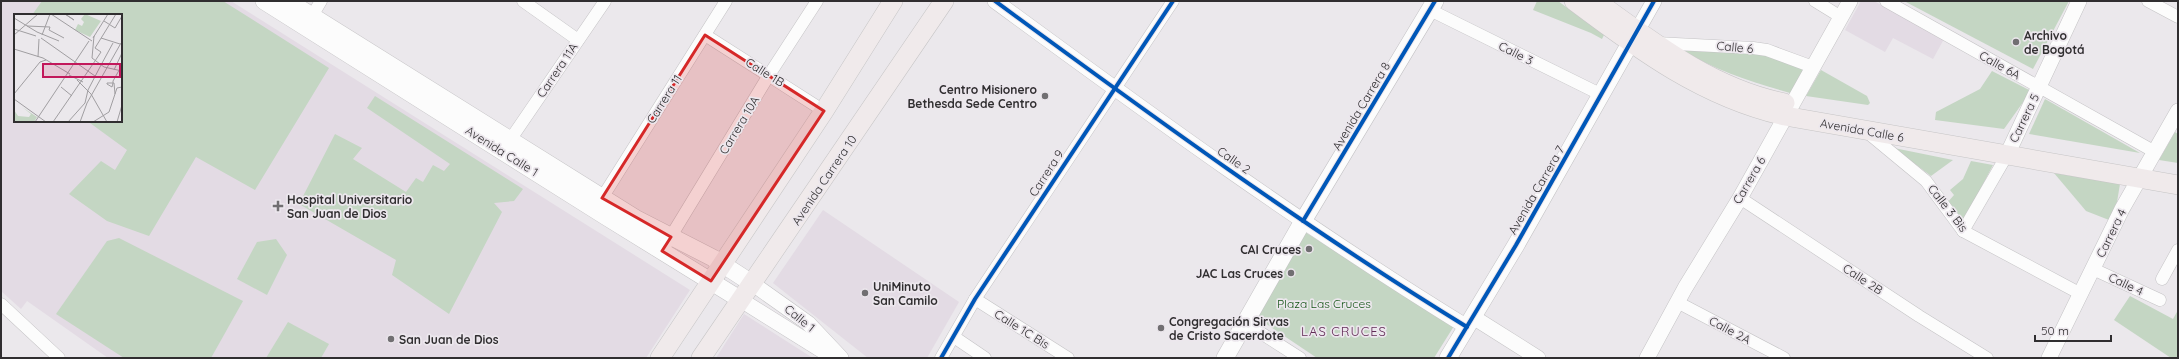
<svg xmlns="http://www.w3.org/2000/svg" width="2179" height="359" font-family="Quicksand,sans-serif">
<style>
.built{fill:#e3dbe4;fill-rule:evenodd}
.green{fill:#c4d6c3}
.lines{fill:none;stroke-linecap:round;stroke-linejoin:round}
.minor-casing{stroke:#c4c3c5;stroke-width:13}
.tertiary-casing{stroke:#c4c3c5;stroke-width:16}
.secondary-casing{stroke:#c4c3c5;stroke-width:18}
.primary-casing{stroke:#c6c5c6;stroke-width:20}
.minor{stroke:#fcfcfc;stroke-width:12}
.tertiary{stroke:#fcfcfc;stroke-width:15}
.secondary{stroke:#fcfcfc;stroke-width:17}
.primary{stroke:#f0eaeb;stroke-width:19}
.cycleway-casing{stroke:#ece7ed;stroke-width:6}
.cycleway{stroke:#0057b8;stroke-width:4}
.marked{fill:#d62828;fill-opacity:0.2;stroke:#d62828;stroke-width:3;stroke-linejoin:round}
.poi-dot{fill:#716f72;stroke:#ece7ed;stroke-width:1.5}
.labels{text-anchor:middle;dominant-baseline:central;stroke-width:3.5;stroke-linejoin:round;paint-order:stroke}
.poi-label{font-size:12px;font-weight:bold;fill:#302e30;stroke:#ece7ed;text-anchor:start}
.street-label{font-size:12px;fill:#302e30;stroke:#ece7ed}
.park-label{font-size:12px;fill:#135414;stroke:#ece7ed}
.neighbourhood-label{font-size:13px;letter-spacing:1px;fill:#612a56;stroke:#ece7ed}
.inset-road{fill:none;stroke:#a09ea1;stroke-width:1}
.view{fill:#c2185b;fill-opacity:0.15;stroke:#c2185b;stroke-width:2}
.inset-edge{fill:none;stroke:#302e30;stroke-width:2}
</style>
<rect width="100%" height="100%" fill="#ebe8ec"/>
<!-- built -->
<g class="built">
<path d="M 1,1 L 231,1 L 690,290 L 646,358 L 108,358 L 27,301 L 21,309 L 1,291 ZM 15,15 L 121,15 L 121,121 L 15,121 Z"/>
<path d="M 1861,1 L 1874,1 L 1944,39 L 1933,59 L 1893,38 L 1885,52 L 1845,30 Z"/>
<path d="M 823,210 L 959,302 L 927,358 L 868,358 L 773,283 Z"/>
<path d="M 744,314 L 805,353 L 813,358 L 716,358 Z"/>
</g>
<!-- green -->
<g class="green">
<path d="M 42,1 L 223,1 L 329,68 L 255,190 L 196,157 L 149,236 L 107,221 L 69,194 L 101,161 L 115,170 L 127,150 L 90,123 L 91,121 L 121,121 L 121,15 L 32,15 Z"/>
<path d="M 1537,1 L 1558,1 L 1604,35 L 1602,39 L 1591,33 L 1533,10 Z"/>
<path d="M 1904,1 L 2069,1 L 2033,69 Z"/>
<path d="M 1683,50 L 1756,52 L 1807,67 L 1790,93 C 1752,82 1716,71 1683,50 Z"/>
<path d="M 1821,70 L 1867,96 L 1870,103 L 1868,105 L 1806,96 Z"/>
<path d="M 1992,71 L 2031,91 L 2004,129 L 1935,120 L 1936,112 L 1980,89 Z"/>
<path d="M 375,96 L 523,189 L 514,201 L 494,203 L 502,212 L 449,314 L 392,275 L 396,260 L 299,204 L 335,134 L 362,148 L 353,159 L 406,192 L 416,178 L 423,182 L 433,165 L 444,171 L 450,164 L 367,108 Z"/>
<path d="M 2045,99 L 2140,153 L 2029,134 Z"/>
<path d="M 2175,132 L 2178,134 L 2178,163 L 2159,160 Z"/>
<path d="M 1894,148 L 1953,160 L 1931,176 Z"/>
<path d="M 1971,161 L 1993,165 L 1963,222 L 1947,203 L 1954,195 L 1950,190 L 1963,179 Z"/>
<path d="M 2054,173 L 2120,184 L 2117,202 L 2109,220 L 2086,211 Z"/>
<path d="M 1305,232 L 1454,326 L 1434,358 L 1317,358 L 1256,317 Z"/>
<path d="M 119,238 L 243,301 L 211,358 L 124,358 L 56,314 L 107,241 Z"/>
<path d="M 276,239 L 287,255 L 267,295 L 237,279 L 257,242 Z"/>
<path d="M 2130,296 L 2173,319 L 2178,310 L 2178,358 L 2171,358 L 2114,320 Z"/>
<path d="M 288,322 L 329,344 L 321,358 L 266,358 Z"/>
</g>
<g class="lines">
<defs>
<g id="minor">
<path d="M 523,1 L 578,40"/>
<path d="M 1815,1 L 1841,17"/>
<path d="M 1886,1 L 2155,152"/>
<path d="M 2148,1 L 2178,17"/>
<path d="M 1430,10 L 1602,95"/>
<path d="M 312,16 L 321,1"/>
<path d="M 705,35 L 824,111"/>
<path d="M 1656,43 L 1753,48 L 1767,50 L 1813,67"/>
<path d="M 1868,133 L 1926,181 L 1963,231 L 2081,294"/>
<path d="M 510,140 L 605,1"/>
<path d="M 602,198 L 726,1"/>
<path d="M 1740,198 L 1919,316 L 1987,358"/>
<path d="M 1963,231 L 2007,155"/>
<path d="M 662,251 L 769,75 L 817,1"/>
<path d="M 2093,269 L 2160,300"/>
<path d="M 2162,279 L 2178,250"/>
<path d="M 975,299 L 1068,358"/>
<path d="M 1677,302 L 1784,358"/>
<path d="M 1,304 L 59,358"/>
<path d="M 1250,326 L 1300,358"/>
<path d="M 954,337 L 985,358"/>
<path d="M 941,358 L 975,299 L 1173,1"/>
</g>
<g id="tertiary">
<path d="M 995,1 C 1149,114 1304,227 1467,327"/>
<path d="M 1637,31 L 1654,1"/>
<path d="M 2007,155 L 2079,1"/>
<path d="M 753,284 L 808,323 L 841,358"/>
<path d="M 741,300 L 834,358"/>
<path d="M 1473,317 L 1538,358"/>
<path d="M 1647,358 L 1685,288 L 1740,198 L 1850,1"/>
<path d="M 2049,358 L 2122,209 L 2178,111"/>
</g>
<g id="secondary">
<path d="M 264,1 L 605,216 L 741,300"/>
<path d="M 288,1 L 635,218 L 713,258 L 753,284"/>
<path d="M 1225,358 L 1303,221 L 1435,1"/>
<path d="M 1448,358 L 1516,245 L 1637,31"/>
</g>
<g id="primary">
<path d="M 1574,1 C 1639,50 1704,98 1785,116 L 2178,185"/>
<path d="M 1596,1 C 1654,43 1713,89 1785,103"/>
<path d="M 660,358 L 824,111 L 893,1"/>
<path d="M 701,358 L 944,1"/>
</g>
</defs>
<!-- minor casing -->
<use href="#minor" class="minor-casing"/>
<!-- tertiary casing -->
<use href="#tertiary" class="tertiary-casing"/>
<!-- secondary casing -->
<use href="#secondary" class="secondary-casing"/>
<!-- primary casing -->
<use href="#primary" class="primary-casing"/>
<!-- minor -->
<use href="#minor" class="minor"/>
<!-- tertiary -->
<use href="#tertiary" class="tertiary"/>
<!-- secondary -->
<use href="#secondary" class="secondary"/>
<!-- primary -->
<use href="#primary" class="primary"/>
<defs>
<g id="cycleway">
<path d="M 995,1 C 1149,114 1304,227 1467,327"/>
<path d="M 1303,221 L 1435,1"/>
<path d="M 941,358 L 975,299 L 1173,1"/>
<path d="M 1448,358 L 1516,245 L 1654,1"/>
</g>
</defs>
<!-- cycleway casing -->
<use href="#cycleway" class="cycleway-casing"/>
<!-- cycleway -->
<use href="#cycleway" class="cycleway"/>
</g>
<!-- marked area -->
<path class="marked" d="M 705,35 L 824,111 L 711,281 L 662,251 L 671,237 L 602,198 Z"/>
<!-- markers -->
<g class="poi-dot">
<circle cx="2016" cy="42" r="4"/>
<circle cx="1045" cy="96" r="4"/>
<path d="M276 200h4v4h4v4h-4v4h-4v-4h-4v-4h4z"/>
<circle cx="1309" cy="249" r="4"/>
<circle cx="1291" cy="273" r="4"/>
<circle cx="865" cy="293" r="4"/>
<circle cx="1161" cy="328" r="4"/>
<circle cx="391" cy="339" r="4"/>
</g>
<g class="labels">
<!-- poi labels -->
<g class="poi-label">
<text x="2024" y="35">Archivo<tspan x="2024" dy="14">de Bogotá</tspan></text>
<text x="1037" y="89" text-anchor="end">Centro Misionero<tspan x="1037" dy="14">Bethesda Sede Centro</tspan></text>
<text x="287" y="199">Hospital Universitario<tspan x="287" dy="14">San Juan de Dios</tspan></text>
<text x="1301" y="249" text-anchor="end">CAI Cruces</text>
<text x="1283" y="273" text-anchor="end">JAC Las Cruces</text>
<text x="873" y="286">UniMinuto<tspan x="873" dy="14">San Camilo</tspan></text>
<text x="1169" y="321">Congregación Sirvas<tspan x="1169" dy="14">de Cristo Sacerdote</tspan></text>
<text x="399" y="339">San Juan de Dios</text>
</g>
<!-- street labels -->
<g class="street-label">
<text transform="translate(1735 47) rotate(5)">Calle 6</text>
<text transform="translate(1516 53) rotate(27)">Calle 3</text>
<text transform="translate(2000 65) rotate(29)">Calle 6A</text>
<text transform="translate(557 70) rotate(-56)">Carrera 11A</text>
<text transform="translate(765 72) rotate(32)">Calle 1B</text>
<text transform="translate(664 99) rotate(-58)">Carrera 11</text>
<text transform="translate(1361 106) rotate(-59)">Avenida Carrera 8</text>
<text transform="translate(2024 118) rotate(-64)">Carrera 5</text>
<text transform="translate(739 125) rotate(-59)">Carrera 10A</text>
<text transform="translate(1862 130) rotate(10)">Avenida Calle 6</text>
<text transform="translate(502 151) rotate(32)">Avenida Calle 1</text>
<text transform="translate(1234 160) rotate(35)">Calle 2</text>
<text transform="translate(1046 173) rotate(-57)">Carrera 9</text>
<text transform="translate(824 180) rotate(-56)">Avenida Carrera 10</text>
<text transform="translate(1749 180) rotate(-60)">Carrera 6</text>
<text transform="translate(1536 190) rotate(-60)">Avenida Carrera 7</text>
<text transform="translate(1948 208) rotate(52)">Calle 3 Bis</text>
<text transform="translate(2111 233) rotate(-64)">Carrera 4</text>
<text transform="translate(1863 279) rotate(33)">Calle 2B</text>
<text transform="translate(2126 284) rotate(25)">Calle 4</text>
<text transform="translate(800 318) rotate(39)">Calle 1</text>
<text transform="translate(1022 329) rotate(32)">Calle 1C Bis</text>
<text transform="translate(1730 330) rotate(28)">Calle 2A</text>
</g>
<!-- park labels -->
<g class="park-label">
<text x="1324" y="303">Plaza Las Cruces</text>
</g>
<!-- neighbourhood labels -->
<g class="neighbourhood-label">
<text x="1344" y="331">LAS CRUCES</text>
</g>
</g>
<!-- overview -->
<g transform="translate(14 14)">
<rect width="108" height="108" fill="#ebe8ec"/>
<path d="M 71,0 L 87,7 L 76,23 L 61,16 L 64,10 L 68,12 L 70,8 L 67,5 ZM 8,93 L 23,103 L 20,108 L 1,107 L 0,96 L 4,102 L 15,103 L 17,100 Z" fill="#c4d6c3"/>
<path class="inset-road" d="M 37,0 L 78,27M 51,0 L 60,6 L 51,0M 0,4 L 23,18 L 45,27M 90,7 L 101,14 L 108,2M 13,12 L 36,13 L 35,16 L 50,24M 0,15 L 22,22M 0,21 L 24,0M 28,21 L 36,0M 80,22 L 78,44 L 90,53 L 108,57M 27,24 L 81,62M 79,24 L 94,0M 87,24 L 106,30M 0,35 L 29,44 L 56,60M 24,43 L 25,25M 81,47 L 87,38 L 81,34 L 102,0M 87,51 L 99,29M 100,56 L 108,39M 55,61 L 69,68M 63,66 L 77,80 L 93,108M 47,73 L 58,82M 0,80 L 26,48 L 32,46M 101,80 L 100,69 L 93,69 L 93,70 L 98,73 L 99,69 L 99,67 L 108,51M 0,85 L 32,108M 21,108 L 75,27M 39,108 L 81,47M 54,108 L 71,89 L 74,76 L 87,51M 66,108 L 73,89 L 107,29M 79,108 L 95,98 L 103,74 L 108,73M 103,108 L 108,91"/>
<path class="view" d="M 29,50 L 106,50 L 106,63 L 29,63 Z"/>
<rect width="108" height="108" class="inset-edge"/>
</g>
<!-- border -->
<rect width="2179" height="359" fill="none" stroke="#302e30" stroke-width="4"/>
<!-- scale -->
<path d="M2035 335v6h76v-6" fill="none" stroke="#302e30" stroke-width="2"/>
<text x="2041" y="335" font-size="12" fill="#302e30" stroke="#ece7ed" stroke-width="3" paint-order="stroke">50 m</text>
</svg>
